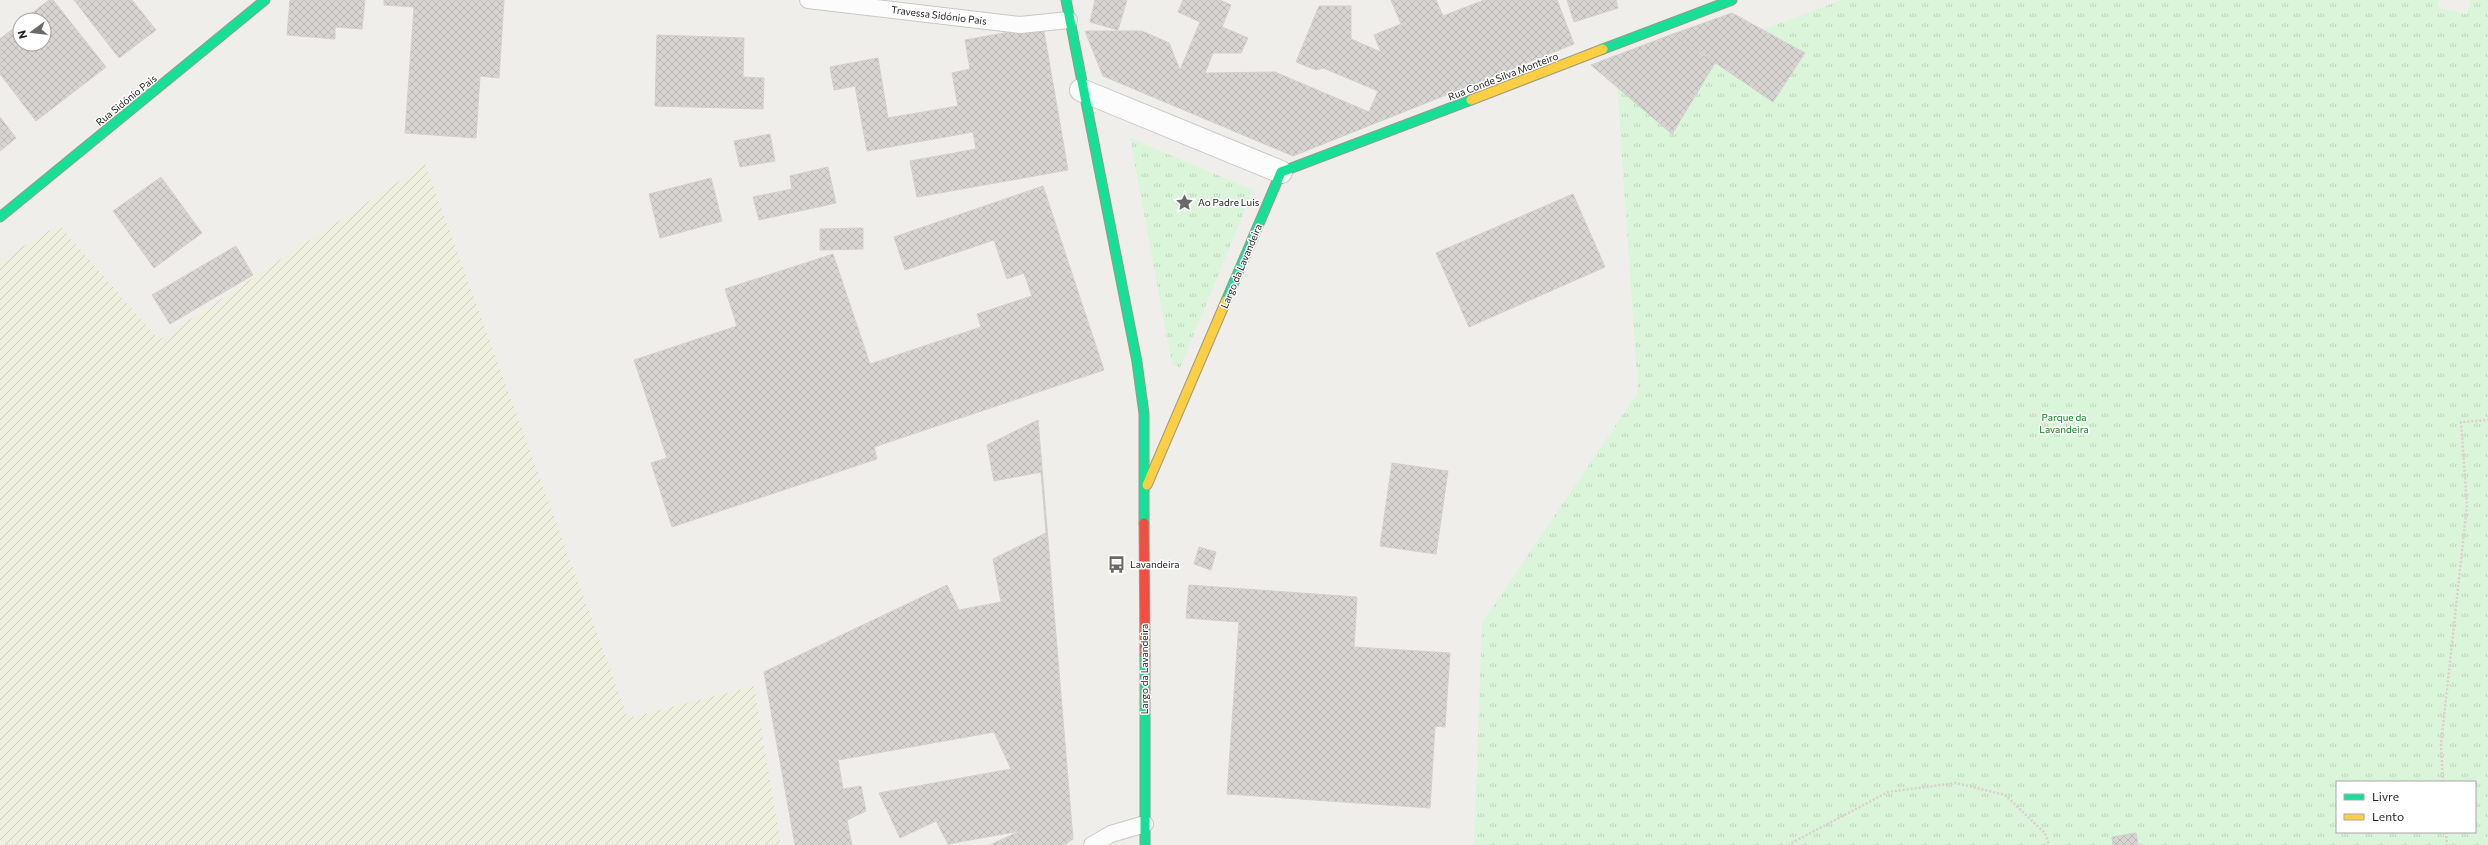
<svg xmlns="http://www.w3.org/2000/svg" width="2488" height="845" font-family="Commissioner,sans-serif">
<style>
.farmland{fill:url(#farmland-furrows)}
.park{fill:url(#park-tufts);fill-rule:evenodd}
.building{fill:url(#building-cross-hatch);stroke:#d3d0cc}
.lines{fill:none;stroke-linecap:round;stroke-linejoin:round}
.lane-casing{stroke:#c9c8c7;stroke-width:18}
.street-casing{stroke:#c9c8c7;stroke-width:24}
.fast-casing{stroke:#999a82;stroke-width:11}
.slow-casing{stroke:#999a82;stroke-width:11}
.jam-casing{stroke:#999a82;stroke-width:11}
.path{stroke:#dccecd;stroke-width:2.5;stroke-dasharray:2 2;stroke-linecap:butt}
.lane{stroke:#fdfcfc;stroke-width:16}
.street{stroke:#fdfcfc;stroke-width:22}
.fast{stroke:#16e098;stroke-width:9}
.slow{stroke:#ffcf43;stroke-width:9}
.jam{stroke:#f24e42;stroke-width:9}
.labels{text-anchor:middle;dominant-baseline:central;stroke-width:3;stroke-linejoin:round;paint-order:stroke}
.street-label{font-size:10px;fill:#222;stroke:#fff}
.poi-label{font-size:10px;fill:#222;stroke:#fff;text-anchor:start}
.park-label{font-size:10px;fill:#0c8416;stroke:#fff}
</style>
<defs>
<pattern id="farmland-furrows" width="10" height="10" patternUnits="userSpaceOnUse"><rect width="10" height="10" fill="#efefdf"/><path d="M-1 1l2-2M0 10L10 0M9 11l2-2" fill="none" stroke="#cdcdbf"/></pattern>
<pattern id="park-tufts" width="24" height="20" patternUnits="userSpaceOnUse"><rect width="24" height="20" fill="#daf5da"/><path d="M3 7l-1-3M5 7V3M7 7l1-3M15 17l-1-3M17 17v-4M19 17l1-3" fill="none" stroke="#bbd2bb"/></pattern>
<pattern id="building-cross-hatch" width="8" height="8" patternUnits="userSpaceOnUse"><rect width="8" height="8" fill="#d7d4d2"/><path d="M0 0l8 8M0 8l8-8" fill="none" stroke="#b8b6b4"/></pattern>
</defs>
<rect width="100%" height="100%" fill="#f0eeeb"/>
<!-- farmland -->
<path class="farmland" d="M 425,164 L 628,718 L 754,686 L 781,845 L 0,845 L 0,260 L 59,225 L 159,340 Z"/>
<!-- park -->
<g class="park">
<path d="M 1841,0 L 2439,0 L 2438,8 L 2467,14 L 2470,0 L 2488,0 L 2488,845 L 1474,845 L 1482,623 L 1638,392 L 1617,85 ZM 2337,782 L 2475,782 L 2475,832 L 2337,832 Z"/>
<path d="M 1130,138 L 1253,190 L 1180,368 L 1172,365 Z"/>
</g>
<!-- building -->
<g class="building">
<path d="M 49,0 L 53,0 L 106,67 L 36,121 L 0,74 L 0,39 L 20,23 L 20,44 L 44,44 L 44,20 L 23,20 Z"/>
<path d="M 74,0 L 132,0 L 156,30 L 119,58 Z"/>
<path d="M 290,0 L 365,0 L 362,29 L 335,27 L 335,39 L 287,35 Z"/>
<path d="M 384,0 L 504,0 L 499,78 L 480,76 L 476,138 L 405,133 L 414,7 L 384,5 Z"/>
<path d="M 1095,0 L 1127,0 L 1118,30 L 1090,22 Z"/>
<path d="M 1183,0 L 1220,0 L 1231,5 L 1222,27 L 1248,38 L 1241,53 L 1213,53 L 1205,73 L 1275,72 L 1369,112 L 1378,91 L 1323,68 L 1316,70 L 1296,62 L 1319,6 L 1351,6 L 1351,39 L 1381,52 L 1374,35 L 1401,24 L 1391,0 L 1436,0 L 1443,16 L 1484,0 L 1557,0 L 1574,44 L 1293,156 L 1103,76 L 1085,31 L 1142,31 L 1169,43 L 1180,70 L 1200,22 L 1178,12 Z"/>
<path d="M 1567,0 L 1616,0 L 1618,8 L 1574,22 Z"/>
<path d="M 1732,13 L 1805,53 L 1773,102 L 1673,34 Z"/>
<path d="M 1043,26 L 1068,170 L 917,197 L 910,161 L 976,149 L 973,132 L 867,151 L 855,86 L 834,90 L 830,67 L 878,58 L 888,118 L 958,106 L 952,73 L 970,69 L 965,40 Z"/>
<path d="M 1673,34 L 1715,63 L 1672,134 L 1591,65 Z"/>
<path d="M 657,35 L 744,38 L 743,77 L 764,78 L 763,109 L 655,106 Z"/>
<path d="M 0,117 L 16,138 L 0,151 Z"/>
<path d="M 770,134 L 775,161 L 740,167 L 734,141 Z"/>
<path d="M 828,167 L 836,203 L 759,220 L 753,197 L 792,189 L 790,176 Z"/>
<path d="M 161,177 L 202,233 L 154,268 L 113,211 Z"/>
<path d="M 711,178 L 722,221 L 660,238 L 649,194 Z"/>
<path d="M 1043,186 L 1104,370 L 874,447 L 877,459 L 672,527 L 651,463 L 667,458 L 634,360 L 737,326 L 725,289 L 833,254 L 870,364 L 981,327 L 977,314 L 1032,296 L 1024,273 L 1007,279 L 994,240 L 905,270 L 894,237 Z"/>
<path d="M 1573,194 L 1605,267 L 1469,327 L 1436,253 Z"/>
<path d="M 863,228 L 863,249 L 820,250 L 820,229 Z"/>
<path d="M 236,246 L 253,275 L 170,324 L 152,295 Z"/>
<path d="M 1038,420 L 1073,839 L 1064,845 L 990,845 L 1020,831 L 948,844 L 936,821 L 900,838 L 879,793 L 1011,769 L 994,732 L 838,760 L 843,789 L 861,786 L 866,811 L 847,820 L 852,845 L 795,845 L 764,672 L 947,585 L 959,610 L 1001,602 L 993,559 L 1046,533 L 1041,472 L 994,481 L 987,445 Z"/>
<path d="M 1392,463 L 1448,471 L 1436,554 L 1380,546 Z"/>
<path d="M 1199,547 L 1216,552 L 1211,570 L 1194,564 Z"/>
<path d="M 1189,585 L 1357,597 L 1354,647 L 1450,653 L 1445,727 L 1435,726 L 1430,808 L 1227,794 L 1239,622 L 1186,618 Z"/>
<path d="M 2136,833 L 2138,845 L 2113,845 L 2112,837 Z"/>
</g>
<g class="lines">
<defs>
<g id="lane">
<path d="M 808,0 L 1020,25 L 1069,20"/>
<path d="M 1092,845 L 1111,834 L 1145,824"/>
</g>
<path id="street" d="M 1081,90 L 1281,172"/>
<g id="fast">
<path d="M 1066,0 L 1137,362 L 1144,414 L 1144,523"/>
<path d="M 1603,49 L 1732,0"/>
<path d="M 0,217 L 265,0"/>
<path d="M 1226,301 L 1281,172 L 1471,100"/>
<path d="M 1145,655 L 1145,845"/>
</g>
<g id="slow">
<path d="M 1471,100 L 1603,49"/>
<path d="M 1147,485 L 1226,301"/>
</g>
<path id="jam" d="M 1144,523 L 1145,655"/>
</defs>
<!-- lane casing -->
<use href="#lane" class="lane-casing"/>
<!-- street casing -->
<use href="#street" class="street-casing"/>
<!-- fast casing -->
<use href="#fast" class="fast-casing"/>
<!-- slow casing -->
<use href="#slow" class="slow-casing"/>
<!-- jam casing -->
<use href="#jam" class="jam-casing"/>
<!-- path -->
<g class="path">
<path d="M 2443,782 L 2441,745 L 2467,505 L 2461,422 L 2488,420"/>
<path d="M 2446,832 L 2447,845"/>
<path d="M 1788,845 L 1888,792 L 1956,783 L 2005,795 L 2045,833 L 2049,845"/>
</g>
<!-- lane -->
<use href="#lane" class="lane"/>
<!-- street -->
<use href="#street" class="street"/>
<!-- fast -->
<use href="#fast" class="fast"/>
<!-- slow -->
<use href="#slow" class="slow"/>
<!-- jam -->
<use href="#jam" class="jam"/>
</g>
<!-- icons -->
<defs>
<symbol id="sight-bare" viewBox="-9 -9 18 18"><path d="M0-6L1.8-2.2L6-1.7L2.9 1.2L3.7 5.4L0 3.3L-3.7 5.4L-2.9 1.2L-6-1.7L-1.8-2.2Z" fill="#6a6968" stroke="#fff" stroke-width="2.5" paint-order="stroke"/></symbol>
<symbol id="bus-bare" viewBox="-9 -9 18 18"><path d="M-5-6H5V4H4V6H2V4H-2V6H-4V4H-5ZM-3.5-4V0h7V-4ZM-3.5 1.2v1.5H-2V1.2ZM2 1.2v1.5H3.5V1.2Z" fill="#6a6968" stroke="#fff" stroke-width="2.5" paint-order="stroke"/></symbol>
</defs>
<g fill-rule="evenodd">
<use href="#sight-bare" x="1172" y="190" width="25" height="25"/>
<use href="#bus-bare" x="1104" y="552" width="25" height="25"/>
</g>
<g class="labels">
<!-- street labels -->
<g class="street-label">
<text transform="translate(939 15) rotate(7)">Travessa Sidónio Pais</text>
<text transform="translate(1503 76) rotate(-21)">Rua Conde Silva Monteiro</text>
<text transform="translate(126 100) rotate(-39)">Rua Sidónio Pais</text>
<text transform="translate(1241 266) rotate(-67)">Largo da Lavandeira</text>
<text transform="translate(1144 669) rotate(-90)">Largo da Lavandeira</text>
</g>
<!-- poi labels -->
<g class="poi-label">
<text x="1198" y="202">Ao Padre Luis</text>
<text x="1130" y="564">Lavandeira</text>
</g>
<!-- park labels -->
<g class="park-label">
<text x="2064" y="417">Parque da<tspan x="2064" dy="12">Lavandeira</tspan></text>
</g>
</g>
<!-- legend -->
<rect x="2336" y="781" width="140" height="52" fill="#ffffff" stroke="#a7a7a7"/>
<rect x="2344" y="794" width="20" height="6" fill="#16e098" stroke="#a7a7a7"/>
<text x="2372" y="801" font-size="12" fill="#222222">Livre</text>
<rect x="2344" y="814" width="20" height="6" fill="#ffcf43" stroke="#a7a7a7"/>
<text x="2372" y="821" font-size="12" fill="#222222">Lento</text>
<!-- north arrow -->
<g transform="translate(32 32) rotate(255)"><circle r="19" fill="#ffffff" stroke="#a7a7a7"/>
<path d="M0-3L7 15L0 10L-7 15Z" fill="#6a6968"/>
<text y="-6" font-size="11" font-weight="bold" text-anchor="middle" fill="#222222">N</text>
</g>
</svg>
